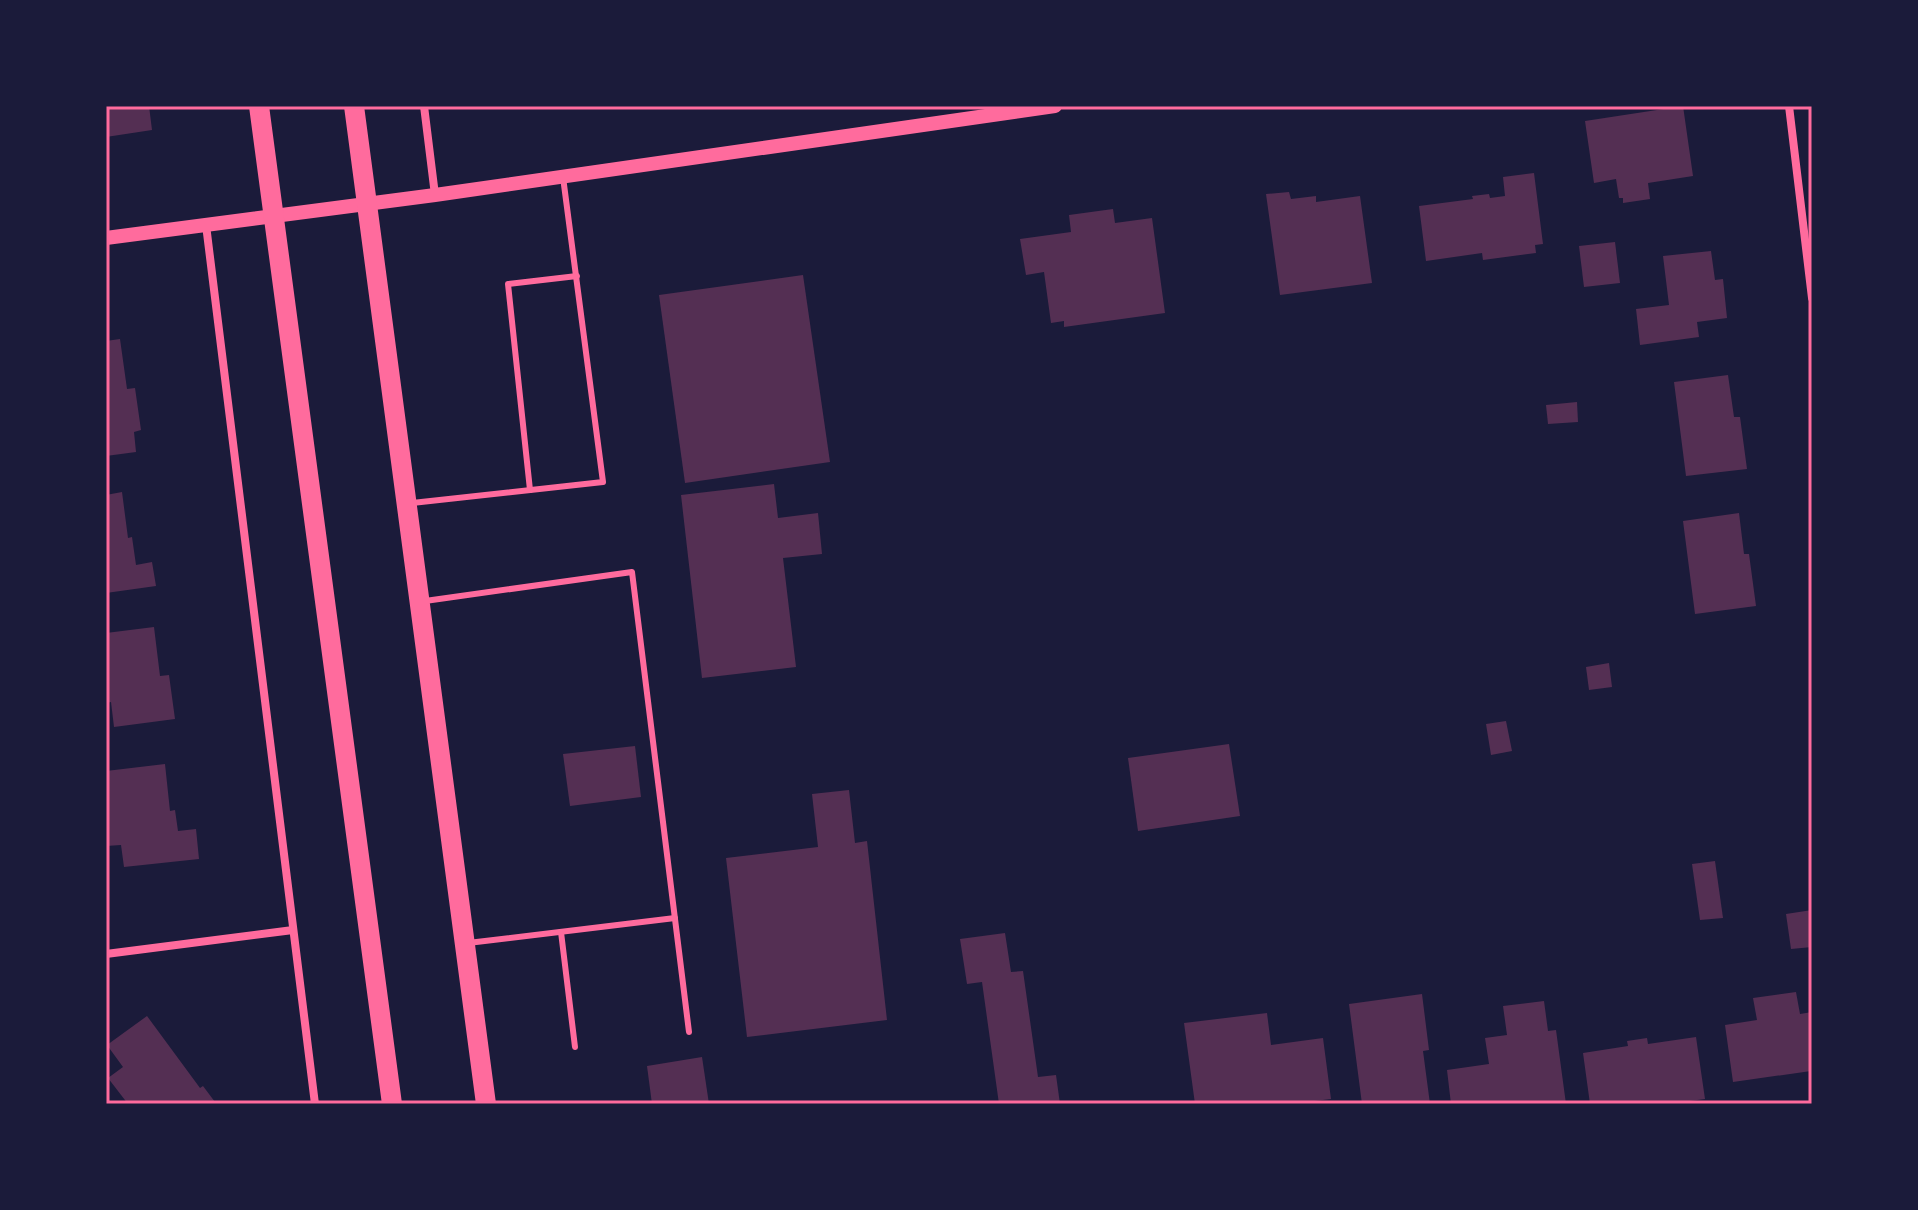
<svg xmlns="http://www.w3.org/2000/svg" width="1918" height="1210" font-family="'Space Grotesk',sans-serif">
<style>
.building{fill:#542f53}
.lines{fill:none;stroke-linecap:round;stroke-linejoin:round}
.service{stroke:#ff6b9d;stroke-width:6}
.minor{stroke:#ff6b9d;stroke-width:8}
.tertiary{stroke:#ff6b9d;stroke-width:14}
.primary{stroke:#ff6b9d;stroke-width:20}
.neatline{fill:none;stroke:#ff6b9d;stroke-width:3}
</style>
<rect width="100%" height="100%" fill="#1b1b3a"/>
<!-- building -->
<g class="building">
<path d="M 106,106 L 149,106 L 152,130 L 106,137 Z"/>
<path d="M 1683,106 L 1693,176 L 1648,183 L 1650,199 L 1623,203 L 1623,198 L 1619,198 L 1616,179 L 1594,183 L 1585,121 Z"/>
<path d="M 1534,173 L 1543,244 L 1535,245 L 1536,253 L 1483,260 L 1482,253 L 1426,261 L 1419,206 L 1473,199 L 1472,196 L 1489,194 L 1490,198 L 1505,196 L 1503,177 Z"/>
<path d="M 1289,192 L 1291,199 L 1316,196 L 1316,202 L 1360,196 L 1372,283 L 1280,295 L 1266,194 Z"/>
<path d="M 1113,209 L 1115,223 L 1152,218 L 1165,313 L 1064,327 L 1064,321 L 1051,323 L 1044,272 L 1026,275 L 1020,239 L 1071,232 L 1069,215 Z"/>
<path d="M 1615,242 L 1620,283 L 1584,287 L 1579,246 Z"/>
<path d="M 1711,251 L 1715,280 L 1723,279 L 1727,318 L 1697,322 L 1699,337 L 1640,345 L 1636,309 L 1669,305 L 1663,256 Z"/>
<path d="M 803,275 L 830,462 L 685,483 L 659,295 Z"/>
<path d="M 120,339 L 127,389 L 135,388 L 141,430 L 134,432 L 136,452 L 106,456 L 106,341 Z"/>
<path d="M 1728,375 L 1734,417 L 1740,417 L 1747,469 L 1686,476 L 1674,382 Z"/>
<path d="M 1577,402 L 1578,422 L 1548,424 L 1546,405 Z"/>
<path d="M 774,484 L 778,518 L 818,513 L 822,554 L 783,558 L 796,667 L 702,678 L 681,495 Z"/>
<path d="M 122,492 L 128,538 L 132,537 L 136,565 L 152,562 L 156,586 L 106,593 L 106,495 Z"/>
<path d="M 1739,513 L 1744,554 L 1749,554 L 1756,606 L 1695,614 L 1683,521 Z"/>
<path d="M 154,627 L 160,676 L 169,675 L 175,719 L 114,727 L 111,702 L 106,703 L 106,633 Z"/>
<path d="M 1609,663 L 1612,687 L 1589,690 L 1586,667 Z"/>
<path d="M 1506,721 L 1512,751 L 1491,755 L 1486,724 Z"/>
<path d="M 1229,744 L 1240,816 L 1138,831 L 1128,758 Z"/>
<path d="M 635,746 L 641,797 L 570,806 L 563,754 Z"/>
<path d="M 165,764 L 170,811 L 175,810 L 178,831 L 196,829 L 199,859 L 124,867 L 121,845 L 106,846 L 106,771 Z"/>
<path d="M 849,790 L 855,843 L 867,841 L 887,1020 L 747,1037 L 726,858 L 818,847 L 812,794 Z"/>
<path d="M 1715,861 L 1723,918 L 1700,920 L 1692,864 Z"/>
<path d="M 1812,910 L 1812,947 L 1791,949 L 1786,914 Z"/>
<path d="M 1005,933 L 1011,972 L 1023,971 L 1038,1077 L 1056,1075 L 1060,1104 L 999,1104 L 982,982 L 967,984 L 960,939 Z"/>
<path d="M 1796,992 L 1800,1014 L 1812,1012 L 1811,1071 L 1733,1082 L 1725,1025 L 1757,1020 L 1753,998 Z"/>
<path d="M 1422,994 L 1429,1050 L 1423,1051 L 1430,1104 L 1362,1104 L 1349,1004 Z"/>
<path d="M 1544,1001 L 1548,1031 L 1556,1030 L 1566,1104 L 1451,1104 L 1447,1070 L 1489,1064 L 1485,1038 L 1507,1035 L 1503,1006 Z"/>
<path d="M 1267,1013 L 1271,1045 L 1323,1038 L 1331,1099 L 1290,1104 L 1195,1104 L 1184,1023 Z"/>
<path d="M 147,1016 L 200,1088 L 203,1086 L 215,1102 L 128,1104 L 108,1078 L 123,1067 L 107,1045 Z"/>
<path d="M 1696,1037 L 1705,1099 L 1667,1104 L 1590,1104 L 1583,1053 L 1628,1046 L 1627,1041 L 1647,1038 L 1648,1044 Z"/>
<path d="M 702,1057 L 709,1104 L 652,1104 L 647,1066 Z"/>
</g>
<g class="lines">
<!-- service -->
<g class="service">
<path d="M 530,490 L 508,284 L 577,276"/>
<path d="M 412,503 L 603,482 L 563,177"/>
<path d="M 425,601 L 632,572 L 689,1032"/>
<path d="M 561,932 L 575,1047"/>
<path d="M 468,943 L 675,918"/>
</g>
<!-- minor -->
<g class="minor">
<path d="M 424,106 L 435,195"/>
<path d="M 1789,106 L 1812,298"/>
<path d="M 206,225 L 315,1104"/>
<path d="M 106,954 L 293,930"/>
</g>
<!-- tertiary -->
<path class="tertiary" d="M 106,238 L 435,195 L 1055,106"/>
<!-- primary -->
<g class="primary">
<path d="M 259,106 L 392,1104"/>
<path d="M 354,106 L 486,1104"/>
</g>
</g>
<!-- border -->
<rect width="1918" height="1210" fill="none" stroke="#1b1b3a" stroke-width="216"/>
<rect x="108" y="108" width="1702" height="994" class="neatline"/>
</svg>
